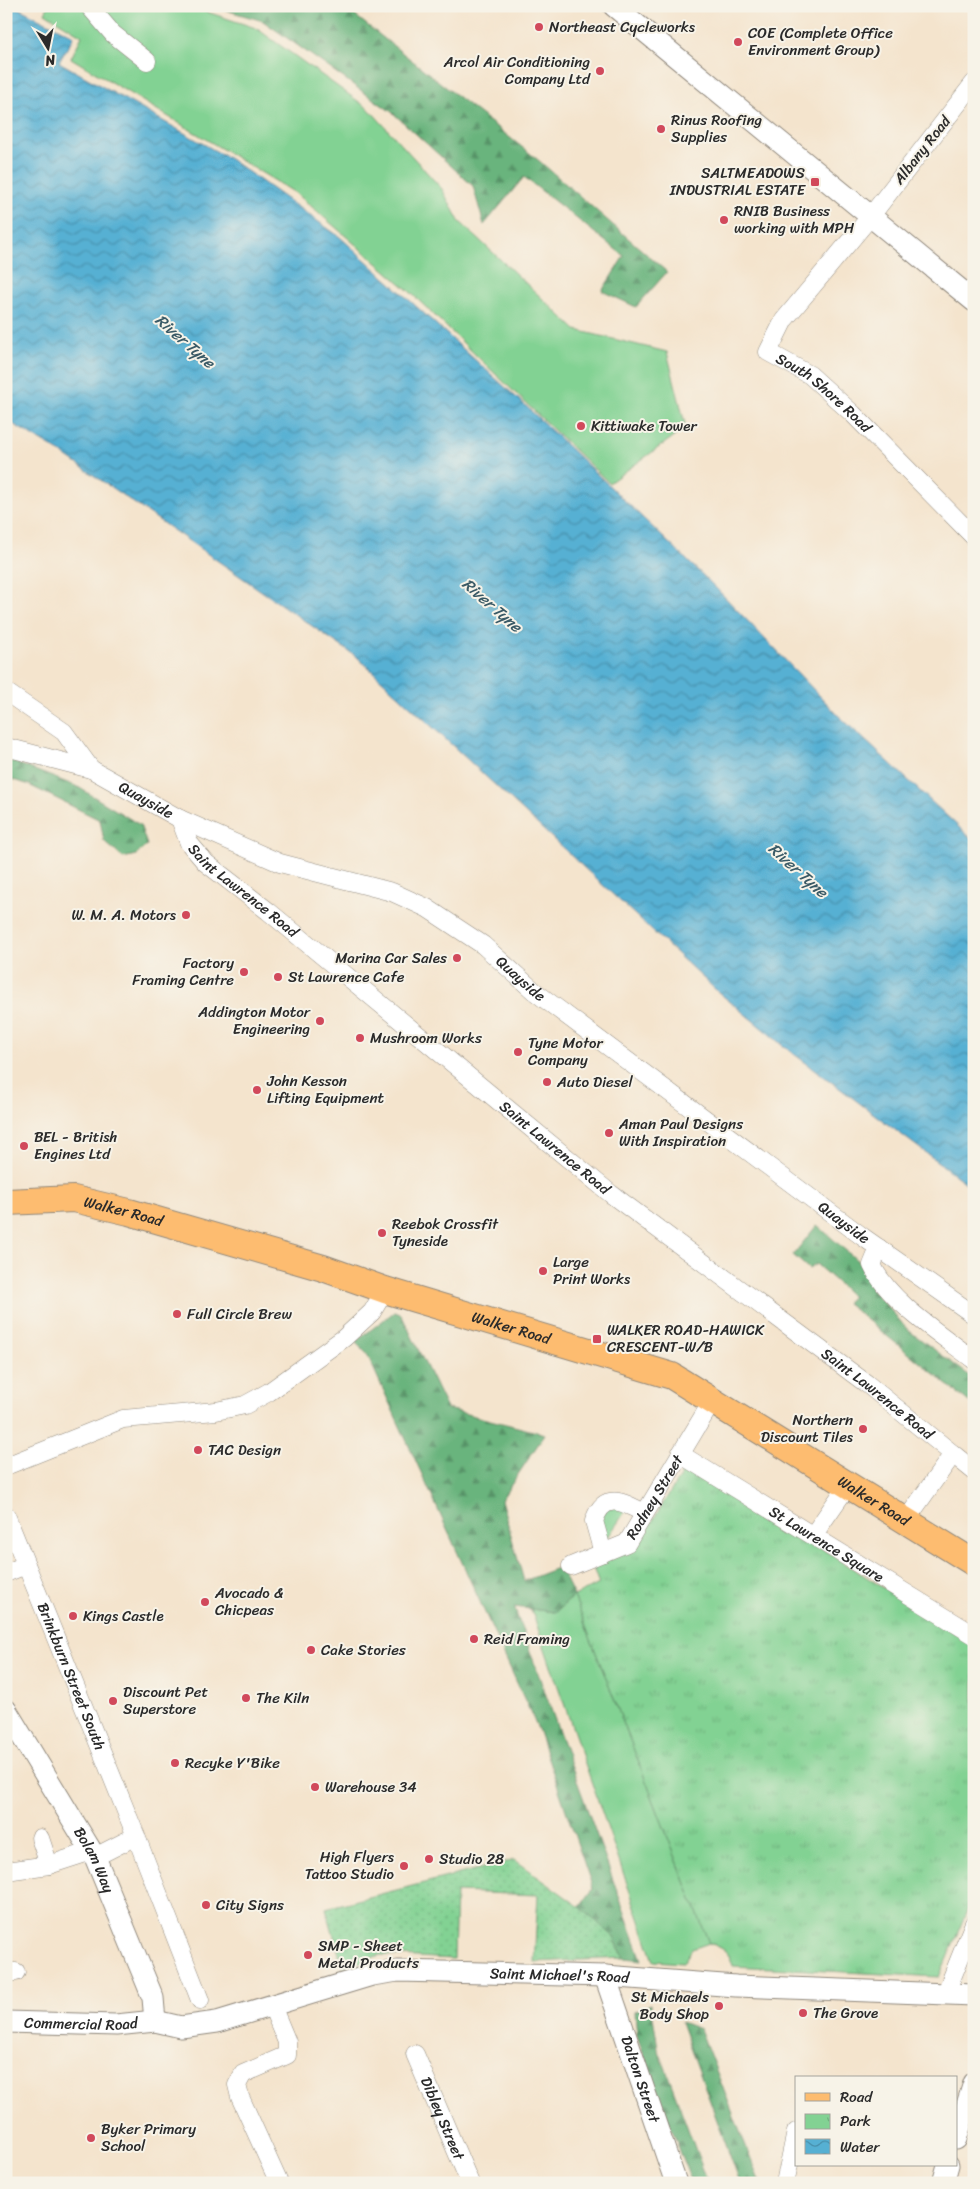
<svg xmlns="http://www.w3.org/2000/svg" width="980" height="2189" font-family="Sriracha,sans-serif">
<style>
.grass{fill:#82d293;stroke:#567e5f}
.forest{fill:url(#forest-firs);stroke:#4a7054}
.park{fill:url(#park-tufts);stroke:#567e5f}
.garden{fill:url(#garden-dots);stroke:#567e5f}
.water{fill:url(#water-waves);stroke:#406e7f}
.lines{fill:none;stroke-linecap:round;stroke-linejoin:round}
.minor-casing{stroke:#90887c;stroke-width:19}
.tertiary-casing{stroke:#90887c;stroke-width:23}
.primary-casing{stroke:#90887c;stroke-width:28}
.minor{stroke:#fff;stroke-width:18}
.tertiary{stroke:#fff;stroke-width:21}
.primary{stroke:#fdbc6f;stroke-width:26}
.poi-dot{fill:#d1495b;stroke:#f7f3e8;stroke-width:2}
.labels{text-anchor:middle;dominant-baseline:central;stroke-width:4;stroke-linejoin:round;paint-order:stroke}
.poi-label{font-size:15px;fill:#2b2b2b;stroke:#f7f3e8;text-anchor:start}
.street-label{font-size:15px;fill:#2b2b2b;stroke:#f7f3e8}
.water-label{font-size:16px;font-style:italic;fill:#3a5a66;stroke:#f7f3e8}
</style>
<defs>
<pattern id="forest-firs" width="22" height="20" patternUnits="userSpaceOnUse" patternTransform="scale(1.25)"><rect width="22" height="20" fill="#69b47d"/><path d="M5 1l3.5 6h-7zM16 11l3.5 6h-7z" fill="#579367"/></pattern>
<pattern id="park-tufts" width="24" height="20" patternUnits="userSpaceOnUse" patternTransform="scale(1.25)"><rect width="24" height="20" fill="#82d293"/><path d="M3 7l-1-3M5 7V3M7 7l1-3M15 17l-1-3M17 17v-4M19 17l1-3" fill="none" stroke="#70b47f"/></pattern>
<pattern id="garden-dots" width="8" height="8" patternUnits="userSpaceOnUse" patternTransform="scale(1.25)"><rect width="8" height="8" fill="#82d293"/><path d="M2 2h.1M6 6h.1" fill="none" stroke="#70b47f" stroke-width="1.8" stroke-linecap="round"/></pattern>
<pattern id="water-waves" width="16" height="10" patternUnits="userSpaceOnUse" patternTransform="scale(1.25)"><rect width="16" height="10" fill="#56b0d3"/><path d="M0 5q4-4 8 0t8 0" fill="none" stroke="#478fab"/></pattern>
</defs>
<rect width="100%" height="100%" fill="#f7f3e8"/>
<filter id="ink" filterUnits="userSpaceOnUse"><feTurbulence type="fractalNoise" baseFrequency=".02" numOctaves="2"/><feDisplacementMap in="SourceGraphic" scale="10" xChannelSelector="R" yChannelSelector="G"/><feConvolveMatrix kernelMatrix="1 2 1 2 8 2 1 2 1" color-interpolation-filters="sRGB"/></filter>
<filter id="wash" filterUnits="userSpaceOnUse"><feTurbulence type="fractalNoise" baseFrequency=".0096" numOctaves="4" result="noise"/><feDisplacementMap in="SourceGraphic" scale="20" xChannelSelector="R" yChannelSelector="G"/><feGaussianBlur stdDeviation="1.12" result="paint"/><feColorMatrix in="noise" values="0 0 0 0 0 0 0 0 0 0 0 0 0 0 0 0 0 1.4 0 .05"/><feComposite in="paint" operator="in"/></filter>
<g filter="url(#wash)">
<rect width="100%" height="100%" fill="#f4e4cd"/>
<!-- grass -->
<g class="grass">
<path d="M 48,6 L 189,6 L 256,28 L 369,109 L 442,189 L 459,221 L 576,330 L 667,352 L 686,428 L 609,483 L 408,290 L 297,194 L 71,58 L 82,36 L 45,13 Z"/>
<path d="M 608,1507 L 627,1509 L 606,1540 L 598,1520 Z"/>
<path d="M 574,1596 L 709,1943 L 692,1949 L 683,1963 L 654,1961 L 531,1609 L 555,1612 Z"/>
</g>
<!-- forest -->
<g class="forest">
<path d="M 212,6 L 343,6 L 537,159 L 667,272 L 636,307 L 602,291 L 624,256 L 524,177 L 484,225 L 473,186 L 393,113 L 263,21 Z"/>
<path d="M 6,759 L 78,787 L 140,825 L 147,845 L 136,855 L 123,858 L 104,841 L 100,820 L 27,784 L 6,778 Z"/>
<path d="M 817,1225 L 860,1263 L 873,1290 L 908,1330 L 974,1379 L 974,1406 L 846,1303 L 852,1296 L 816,1264 L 809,1269 L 793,1255 Z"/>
<path d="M 394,1312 L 401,1314 L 447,1409 L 545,1434 L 501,1500 L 524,1581 L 560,1567 L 574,1596 L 555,1612 L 514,1607 L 642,1960 L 624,1958 L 613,1936 L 580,1907 L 593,1889 L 538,1729 L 367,1354 L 355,1342 Z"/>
<path d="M 651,2004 L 658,2048 L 708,2183 L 692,2183 L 637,2036 L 635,2011 Z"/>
<path d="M 681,2022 L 700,2029 L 760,2183 L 740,2183 Z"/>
</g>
<!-- park -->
<path class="park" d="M 688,1464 L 974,1645 L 974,1894 L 939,1977 L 733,1966 C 729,1951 723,1948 709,1943 L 574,1596 L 599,1584 L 592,1565 L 637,1545 Z"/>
<!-- garden -->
<path class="garden" d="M 514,1860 L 580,1907 L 613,1936 L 624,1958 L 534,1962 L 538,1895 L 456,1892 L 454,1959 L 380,1955 L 343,1968 L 326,1908 Z"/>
<!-- water -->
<path class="water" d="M 6,6 L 14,6 L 74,36 L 59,62 L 230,159 L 340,237 L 527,407 L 715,587 L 839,716 L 974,841 L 974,1189 L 786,1048 L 717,991 L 357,657 L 60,452 L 6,420 Z"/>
</g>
<g filter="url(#ink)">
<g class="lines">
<defs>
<g id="minor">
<path d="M 89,6 L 113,34 L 147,61"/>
<path id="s1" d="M 974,83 L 870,217 L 784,320 L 768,352 L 810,375 L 853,414 L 974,537"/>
<path d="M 6,692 L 64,732 L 91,769"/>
<path id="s2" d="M 6,747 L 91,769 L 180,819 L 280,863 L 392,892 L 427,908 L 483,945 L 534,991 L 863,1237 L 974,1315"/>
<path id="s3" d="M 180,819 L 189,843 L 206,863 L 268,911 L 611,1194 L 867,1384 L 953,1454 L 906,1520"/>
<path d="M 879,1248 L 872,1265 C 889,1302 942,1335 974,1360"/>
<path id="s4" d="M 680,1454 L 974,1635"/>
<path d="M 953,1454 L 974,1471"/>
<path d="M 6,1466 L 123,1419 L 216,1411 L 245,1405 L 269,1392 L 344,1338 L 372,1312 L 385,1290"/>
<path id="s5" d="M 6,1515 L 136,1836 L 200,2000"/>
<path d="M 814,1534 L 848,1485"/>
<path d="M 603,1553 L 594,1521 C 604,1491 623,1502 644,1513"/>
<path id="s6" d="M 571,1566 L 627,1543 L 713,1400"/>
<path d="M 6,1573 L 26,1565"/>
<path d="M 40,1838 L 49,1865"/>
<path d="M 95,1857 L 136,1836"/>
<path d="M 6,1871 L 49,1865 L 92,1851"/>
<path d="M 6,1972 L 16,1972"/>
<path d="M 945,1995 L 974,1923"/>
<path d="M 272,2006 L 287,2042 L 287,2055 L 243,2074 L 237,2085 L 240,2097 L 279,2183"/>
<path id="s7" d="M 415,2054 L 470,2183"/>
<path d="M 785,2183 L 796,2132"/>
</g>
<g id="tertiary">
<path d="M 614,6 L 974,301"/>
<path id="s8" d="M 6,1710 L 95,1857 L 153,1998 L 155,2021"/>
<path id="s9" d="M 605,1976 L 676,2183"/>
<path id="s10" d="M 6,2022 L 116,2025 L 155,2021 L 181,2027 L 217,2022 L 372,1975 L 398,1971 L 605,1976 L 736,1986 L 974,1995"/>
<path d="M 956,2139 L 974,2083"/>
<path d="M 943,2183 L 948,2165"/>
</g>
<g id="primary">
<path id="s11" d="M 6,1202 L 74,1199 L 129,1212 L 323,1268 L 385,1290 L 672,1376 L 974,1563"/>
</g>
</defs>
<!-- minor casing -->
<use href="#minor" class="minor-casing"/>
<!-- tertiary casing -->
<use href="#tertiary" class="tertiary-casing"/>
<!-- primary casing -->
<use href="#primary" class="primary-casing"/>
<!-- minor -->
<use href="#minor" class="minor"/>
<!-- tertiary -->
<use href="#tertiary" class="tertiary"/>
<!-- primary -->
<use href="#primary" class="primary"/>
</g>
</g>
<!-- markers -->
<g class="poi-dot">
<circle cx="539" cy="27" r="5"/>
<circle cx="738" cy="42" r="5"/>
<circle cx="600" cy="71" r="5"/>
<circle cx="661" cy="129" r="5"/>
<rect x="810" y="177" width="10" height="10" rx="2.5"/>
<circle cx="724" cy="220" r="5"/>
<circle cx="581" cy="426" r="5"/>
<circle cx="186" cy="915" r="5"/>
<circle cx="457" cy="958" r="5"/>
<circle cx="244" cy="972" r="5"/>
<circle cx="278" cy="977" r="5"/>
<circle cx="320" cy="1021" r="5"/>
<circle cx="360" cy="1038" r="5"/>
<circle cx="518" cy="1052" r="5"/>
<circle cx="547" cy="1082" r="5"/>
<circle cx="257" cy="1090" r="5"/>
<circle cx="609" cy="1133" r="5"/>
<circle cx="24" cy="1146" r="5"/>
<circle cx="382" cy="1233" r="5"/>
<circle cx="543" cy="1271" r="5"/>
<circle cx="177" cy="1314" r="5"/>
<rect x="592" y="1334" width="10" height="10" rx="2.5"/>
<circle cx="863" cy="1429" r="5"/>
<circle cx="198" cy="1450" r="5"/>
<circle cx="205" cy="1602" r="5"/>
<circle cx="73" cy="1616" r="5"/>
<circle cx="474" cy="1639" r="5"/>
<circle cx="311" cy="1650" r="5"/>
<circle cx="246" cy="1698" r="5"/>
<circle cx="113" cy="1701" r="5"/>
<circle cx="175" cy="1763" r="5"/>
<circle cx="315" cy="1787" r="5"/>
<circle cx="429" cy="1859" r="5"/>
<circle cx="404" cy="1866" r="5"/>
<circle cx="206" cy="1905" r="5"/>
<circle cx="308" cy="1955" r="5"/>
<circle cx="719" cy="2006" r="5"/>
<circle cx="803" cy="2013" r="5"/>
<circle cx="91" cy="2138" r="5"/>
</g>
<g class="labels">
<!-- poi labels -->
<g class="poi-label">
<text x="549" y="27">Northeast Cycleworks</text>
<text x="748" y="33">COE (Complete Office<tspan x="748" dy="17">Environment Group)</tspan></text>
<text x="590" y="62" text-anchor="end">Arcol Air Conditioning<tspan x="590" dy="17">Company Ltd</tspan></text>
<text x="671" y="120">Rinus Roofing<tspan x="671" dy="17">Supplies</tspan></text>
<text x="805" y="173" text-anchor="end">SALTMEADOWS<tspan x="805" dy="17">INDUSTRIAL ESTATE</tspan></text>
<text x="734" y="211">RNIB Business<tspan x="734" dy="17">working with MPH</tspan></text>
<text x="591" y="426">Kittiwake Tower</text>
<text x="176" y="915" text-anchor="end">W. M. A. Motors</text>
<text x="447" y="958" text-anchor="end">Marina Car Sales</text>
<text x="234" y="963" text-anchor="end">Factory<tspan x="234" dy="17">Framing Centre</tspan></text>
<text x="288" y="977">St Lawrence Cafe</text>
<text x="310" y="1012" text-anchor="end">Addington Motor<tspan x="310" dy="17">Engineering</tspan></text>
<text x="370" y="1038">Mushroom Works</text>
<text x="528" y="1043">Tyne Motor<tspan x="528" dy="17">Company</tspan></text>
<text x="267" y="1081">John Kesson<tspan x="267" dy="17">Lifting Equipment</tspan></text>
<text x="557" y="1082">Auto Diesel</text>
<text x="619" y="1124">Aman Paul Designs<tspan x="619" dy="17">With Inspiration</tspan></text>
<text x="34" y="1137">BEL - British<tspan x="34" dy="17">Engines Ltd</tspan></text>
<text x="392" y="1224">Reebok Crossfit<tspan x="392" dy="17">Tyneside</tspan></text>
<text x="553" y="1262">Large<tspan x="553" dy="17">Print Works</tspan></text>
<text x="187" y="1314">Full Circle Brew</text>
<text x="607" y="1330">WALKER ROAD-HAWICK<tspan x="607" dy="17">CRESCENT-W/B</tspan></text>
<text x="853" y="1420" text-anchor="end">Northern<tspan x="853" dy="17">Discount Tiles</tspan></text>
<text x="208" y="1450">TAC Design</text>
<text x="215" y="1593">Avocado &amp;<tspan x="215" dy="17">Chicpeas</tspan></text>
<text x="83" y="1616">Kings Castle</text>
<text x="484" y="1639">Reid Framing</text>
<text x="321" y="1650">Cake Stories</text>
<text x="123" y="1692">Discount Pet<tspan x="123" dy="17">Superstore</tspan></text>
<text x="256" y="1698">The Kiln</text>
<text x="185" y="1763">Recyke Y'Bike</text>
<text x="325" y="1787">Warehouse 34</text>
<text x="394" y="1857" text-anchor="end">High Flyers<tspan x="394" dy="17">Tattoo Studio</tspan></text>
<text x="439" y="1859">Studio 28</text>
<text x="216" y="1905">City Signs</text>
<text x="318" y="1946">SMP - Sheet<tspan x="318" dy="17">Metal Products</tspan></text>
<text x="709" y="1997" text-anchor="end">St Michaels<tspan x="709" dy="17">Body Shop</tspan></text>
<text x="813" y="2013">The Grove</text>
<text x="101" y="2129">Byker Primary<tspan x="101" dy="17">School</tspan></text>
</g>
<!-- street labels -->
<g class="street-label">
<text transform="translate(922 150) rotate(-52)">Albany Road</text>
<text stroke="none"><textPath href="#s1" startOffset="409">South Shore Road</textPath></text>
<text stroke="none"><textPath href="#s2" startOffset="151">Quayside</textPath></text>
<text stroke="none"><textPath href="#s3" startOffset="98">Saint Lawrence Road</textPath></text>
<text stroke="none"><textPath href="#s2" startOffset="571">Quayside</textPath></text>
<text stroke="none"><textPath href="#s3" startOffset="502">Saint Lawrence Road</textPath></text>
<text stroke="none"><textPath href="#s11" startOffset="119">Walker Road</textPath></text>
<text stroke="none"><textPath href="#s2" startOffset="976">Quayside</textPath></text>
<text stroke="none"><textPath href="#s11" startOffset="524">Walker Road</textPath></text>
<text stroke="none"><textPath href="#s3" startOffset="908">Saint Lawrence Road</textPath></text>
<text stroke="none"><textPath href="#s6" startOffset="114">Rodney Street</textPath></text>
<text stroke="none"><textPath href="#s11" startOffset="929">Walker Road</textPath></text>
<text stroke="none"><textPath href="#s4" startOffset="172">St Lawrence Square</textPath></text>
<text stroke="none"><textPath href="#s5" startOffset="174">Brinkburn Street South</textPath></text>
<text stroke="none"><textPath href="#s8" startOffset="174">Bolam Way</textPath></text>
<text stroke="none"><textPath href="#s10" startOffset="562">Saint Michael's Road</textPath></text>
<text stroke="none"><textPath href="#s10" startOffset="75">Commercial Road</textPath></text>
<text stroke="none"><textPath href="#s9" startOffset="109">Dalton Street</textPath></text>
<text stroke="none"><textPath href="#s7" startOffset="70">Dibley Street</textPath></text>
</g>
<!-- water labels -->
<g class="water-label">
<text transform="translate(185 341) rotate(41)">River Tyne</text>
<text transform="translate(492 605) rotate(41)">River Tyne</text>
<text transform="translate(798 870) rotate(42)">River Tyne</text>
</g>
</g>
<!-- margin -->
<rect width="980" height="2189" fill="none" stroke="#f7f3e8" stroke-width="25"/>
<!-- legend -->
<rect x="795" y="2076" width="162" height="90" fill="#f7f3e8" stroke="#a5a39c"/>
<rect x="805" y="2093" width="25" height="8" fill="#fdbc6f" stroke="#a5a39c"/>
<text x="840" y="2102" font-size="15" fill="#2b2b2b">Road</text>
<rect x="805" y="2114" width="25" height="15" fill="url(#park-tufts)" stroke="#a5a39c"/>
<text x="840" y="2126" font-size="15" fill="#2b2b2b">Park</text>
<rect x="805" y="2139" width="25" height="15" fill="url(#water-waves)" stroke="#a5a39c"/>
<text x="840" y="2152" font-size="15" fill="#2b2b2b">Water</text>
<!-- north arrow -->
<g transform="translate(48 48) rotate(170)" stroke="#f7f3e8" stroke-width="4" paint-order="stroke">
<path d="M0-4L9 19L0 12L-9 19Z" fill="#2b2b2b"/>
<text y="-8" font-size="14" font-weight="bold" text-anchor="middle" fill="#2b2b2b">N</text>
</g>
</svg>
